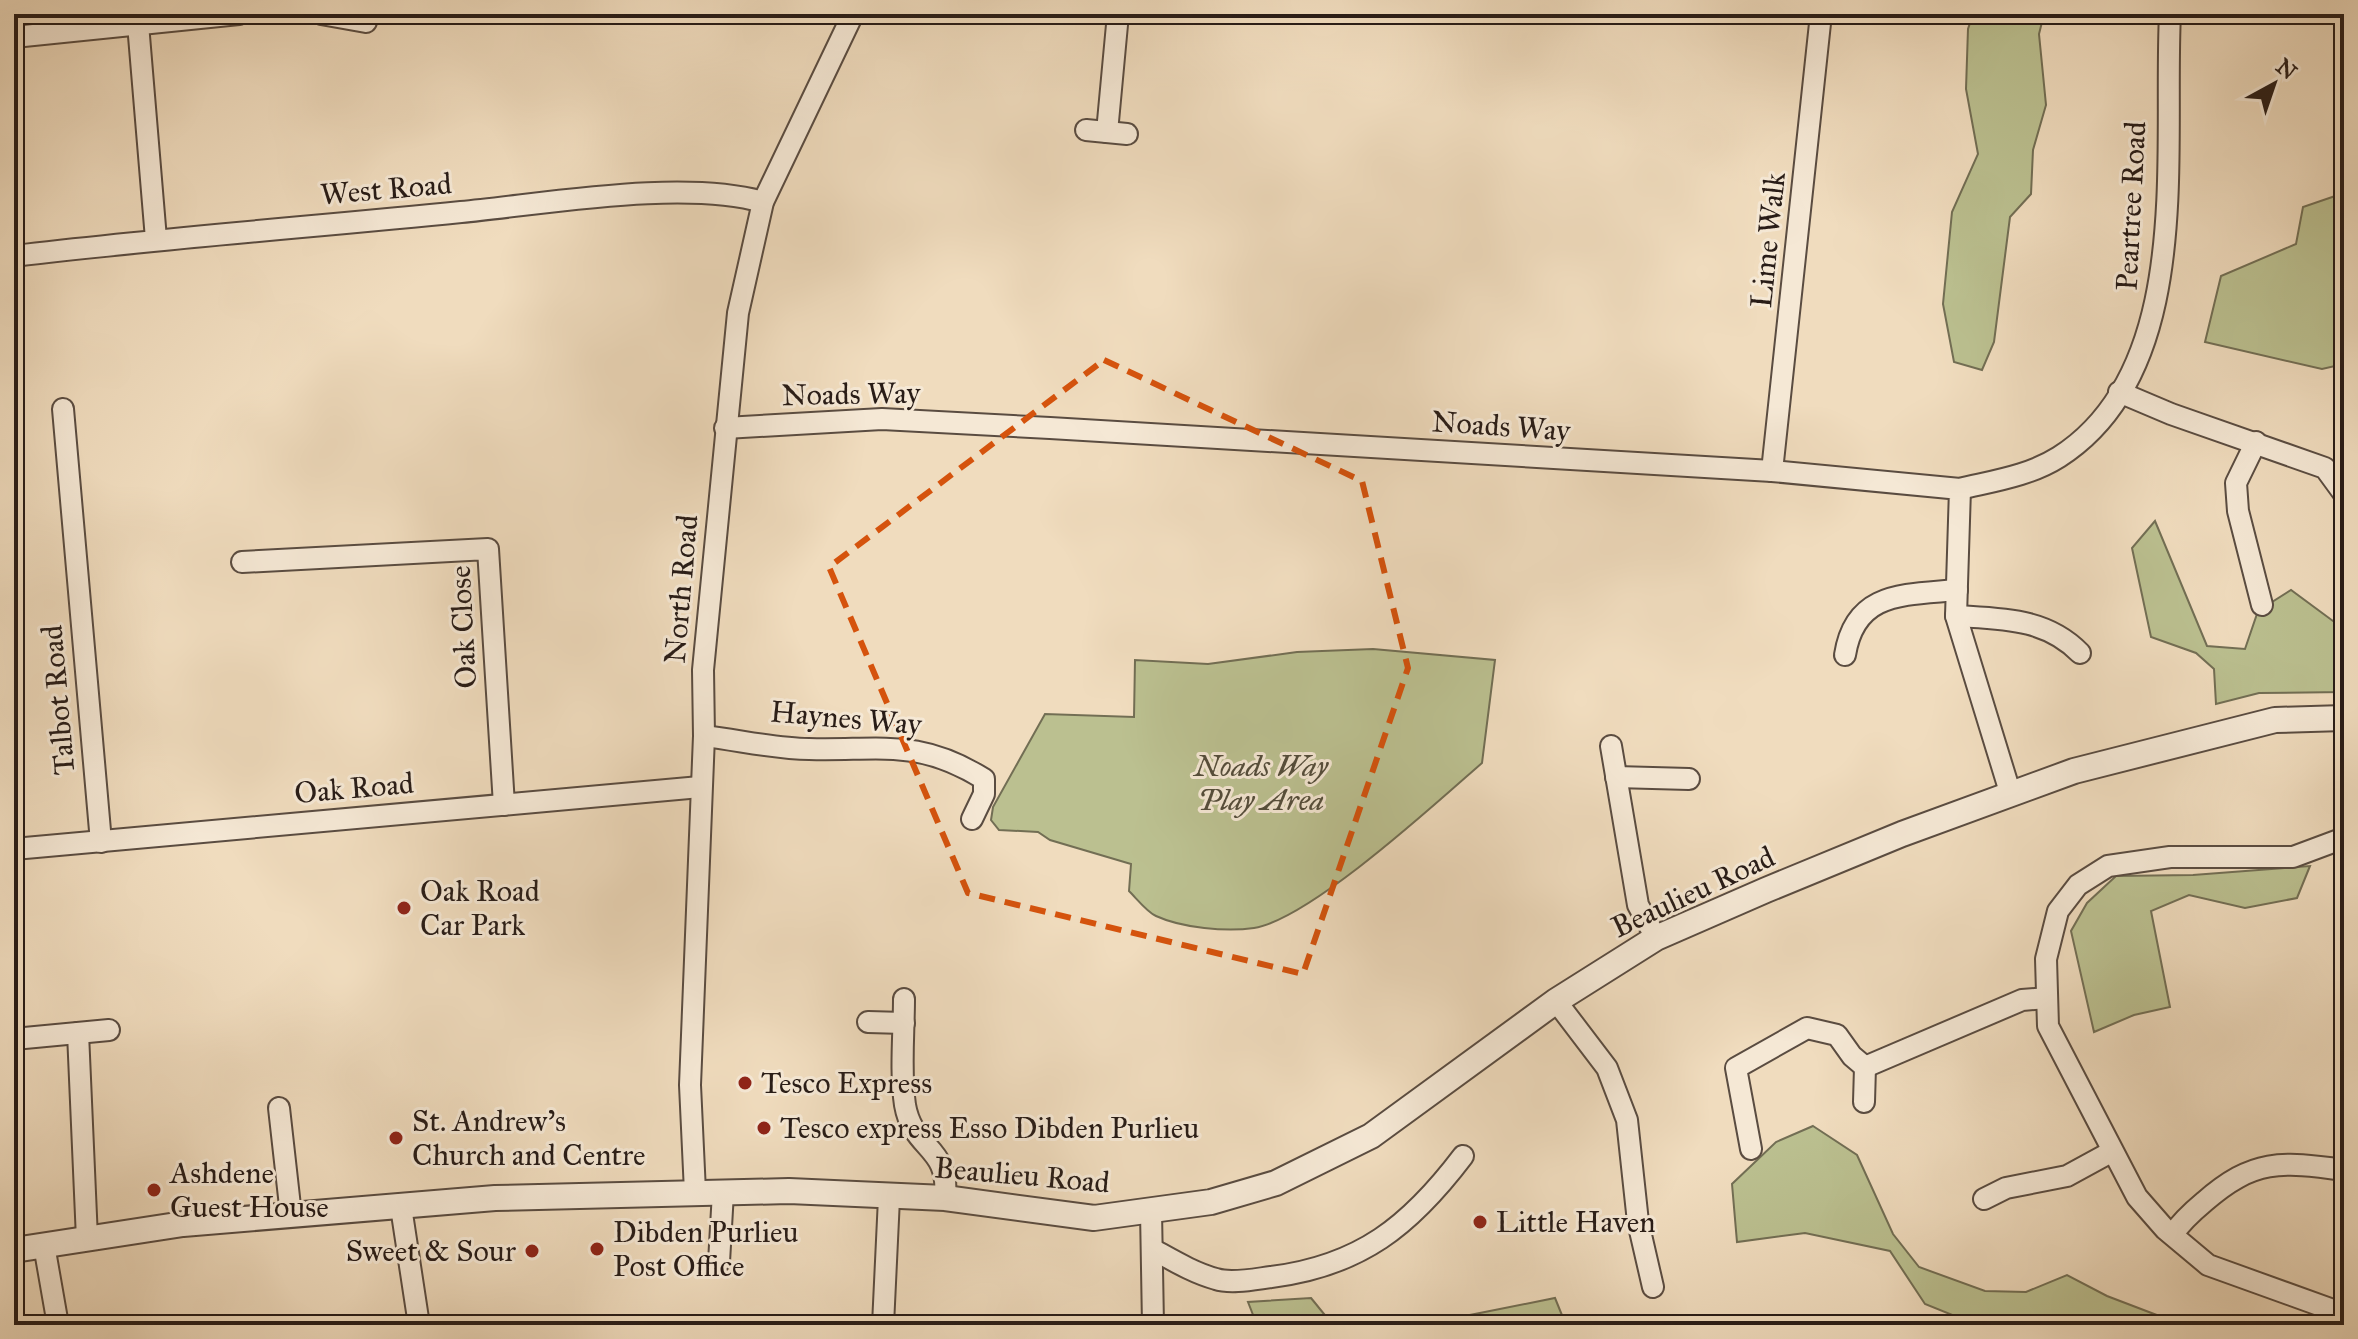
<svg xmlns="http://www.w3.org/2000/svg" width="2358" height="1339" font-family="'IM FELL Great Primer',serif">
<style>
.green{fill:#bbc090;stroke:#726e54;stroke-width:2}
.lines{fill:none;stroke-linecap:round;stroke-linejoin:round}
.minor-casing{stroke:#5a4c41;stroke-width:24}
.tertiary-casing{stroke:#5a4c41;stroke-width:28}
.minor{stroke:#f5e8d5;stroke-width:20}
.tertiary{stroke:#f5e8d5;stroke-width:24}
.marked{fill:none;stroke:#d5530d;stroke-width:6;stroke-dasharray:16 10;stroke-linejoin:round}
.poi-dot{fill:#8f2418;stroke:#f5e8d5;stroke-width:3}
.labels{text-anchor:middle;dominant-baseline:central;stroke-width:6;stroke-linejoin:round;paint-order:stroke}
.street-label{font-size:30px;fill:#281c17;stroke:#f5e8d5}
.park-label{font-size:30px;font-style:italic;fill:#544d3b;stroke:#f5e8d5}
.poi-label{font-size:30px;fill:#281c17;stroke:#f5e8d5;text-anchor:start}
</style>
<rect width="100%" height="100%" fill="#f0dcbe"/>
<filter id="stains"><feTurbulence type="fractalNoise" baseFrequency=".0025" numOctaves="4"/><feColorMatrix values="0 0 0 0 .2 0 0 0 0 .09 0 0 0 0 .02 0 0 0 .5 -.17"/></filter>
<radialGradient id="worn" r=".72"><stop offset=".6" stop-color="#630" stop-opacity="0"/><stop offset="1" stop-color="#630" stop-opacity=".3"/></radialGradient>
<!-- green -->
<g class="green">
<path d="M 1973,14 L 2044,14 L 2039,34 L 2046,105 L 2033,150 L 2031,194 L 2010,217 L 1994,342 L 1982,370 L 1954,362 L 1943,304 L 1952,212 L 1978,154 L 1966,89 L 1968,29 Z"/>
<path d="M 2344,193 L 2344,269 L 2336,292 L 2344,336 L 2344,364 L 2322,369 L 2205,342 L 2221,276 L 2296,244 L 2303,207 Z"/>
<path d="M 2155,521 L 2207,646 L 2245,649 L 2258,611 L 2291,590 L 2333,621 L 2344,609 L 2344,692 L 2259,693 L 2216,704 L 2214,669 L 2196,653 L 2151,637 L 2132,548 Z"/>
<path d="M 1373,649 L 1495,660 L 1482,763 C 1435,804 1310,919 1254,928 C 1226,932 1182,928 1156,916 C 1147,912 1137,899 1129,891 L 1131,864 L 1050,840 L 1038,832 L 999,830 L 991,820 L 993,807 L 1045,714 L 1134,717 L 1135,660 L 1208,664 L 1297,652 Z"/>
<path d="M 2310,866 L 2297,898 L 2245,908 L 2189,895 L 2151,911 L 2170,1007 L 2134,1015 L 2094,1032 L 2071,931 L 2087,903 L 2116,876 L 2193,875 Z"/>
<path d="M 1813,1126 L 1857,1155 L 1893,1234 L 1919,1267 L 1985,1291 L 2026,1292 L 2067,1275 L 2107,1296 L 2183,1325 L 1977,1325 L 1925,1304 L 1890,1251 L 1805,1233 L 1737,1242 L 1732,1184 L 1776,1142 Z"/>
<path d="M 1311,1298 L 1333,1325 L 1257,1325 L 1248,1302 Z"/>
<path d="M 1555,1298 L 1566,1325 L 1456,1325 L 1465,1316 Z"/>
</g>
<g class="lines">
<defs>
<g id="minor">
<path d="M 321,14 L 366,22"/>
<path d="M 138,24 L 156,239"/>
<path d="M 14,37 L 239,14"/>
<path d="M 1086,130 L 1127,134"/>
<path d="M 1107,132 L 1118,14"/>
<path d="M 14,256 C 163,238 312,227 461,212 C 546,204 682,179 763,202"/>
<path d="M 2119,392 L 2171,414 L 2325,468 L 2344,494"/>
<path d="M 63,409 L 101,842"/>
<path d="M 725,428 L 882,419 L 1050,428 L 1772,471 L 1960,489 L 1956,616 L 2010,792"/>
<path d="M 2256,442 L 2236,483 L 2238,511 L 2262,605"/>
<path d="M 1772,471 L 1821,14"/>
<path d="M 1960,489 C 1993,481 2029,476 2059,457 C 2195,370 2163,153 2170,14"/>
<path d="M 242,562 L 488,549 L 504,805"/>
<path d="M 1956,616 C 2002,619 2046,618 2080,653"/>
<path d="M 1845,655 C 1855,591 1904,595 1957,590"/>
<path d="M 704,736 C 739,740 775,749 809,749 C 881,751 918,738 984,779 L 984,794 L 972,819"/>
<path d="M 1611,746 L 1638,905 L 1656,938"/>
<path d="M 1616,777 L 1689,779"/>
<path d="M 2344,838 L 2293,857 L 2170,857 L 2108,866 L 2078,885 L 2058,911 L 2046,959 L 2048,1026 L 2137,1197 L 2165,1229 L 2208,1265 L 2344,1314"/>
<path d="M 14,849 L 700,787"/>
<path d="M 904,999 C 904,1033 900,1071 905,1105 C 913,1151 950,1145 945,1198"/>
<path d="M 1556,1001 L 1607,1068 L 1627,1120 L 1638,1222 L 1653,1287"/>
<path d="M 868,1022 L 904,1023"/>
<path d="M 78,1033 L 87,1239"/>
<path d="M 14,1039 L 109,1030"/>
<path d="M 1864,1102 L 1865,1067"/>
<path d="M 279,1108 L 291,1215"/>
<path d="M 1751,1149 L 1736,1068 L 1807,1028 L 1837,1035 L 1852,1056 L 1865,1067 L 2022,1000 L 2047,998"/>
<path d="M 695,1192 L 690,1085 L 704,736 L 703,670 L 738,313 L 763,202 L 853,14"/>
<path d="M 1984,1199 L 2006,1188 L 2067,1176 L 2111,1152"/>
<path d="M 401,1207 L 419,1325"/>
<path d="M 1151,1211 L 1153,1325"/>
<path d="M 2173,1234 C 2182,1221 2192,1212 2204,1202 C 2253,1159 2281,1161 2344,1170"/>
<path d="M 44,1245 L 58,1325"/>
<path d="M 1154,1250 C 1174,1261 1194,1273 1216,1279 C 1231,1284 1255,1279 1271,1277 C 1360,1266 1410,1226 1463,1156"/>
<path d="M 719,1262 L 723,1192"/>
<path d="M 883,1325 L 889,1198"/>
</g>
<path id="tertiary" d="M 14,1250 L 183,1224 L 495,1198 L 789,1191 L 945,1198 L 1094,1218 L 1211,1202 L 1276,1183 L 1371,1136 L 1556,1001 L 1656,938 L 1766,890 L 1902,834 L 2074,771 L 2275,720 L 2344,718"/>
</defs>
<!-- minor casing -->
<use href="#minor" class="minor-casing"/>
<!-- tertiary casing -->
<use href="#tertiary" class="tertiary-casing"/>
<!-- minor -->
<use href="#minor" class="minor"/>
<!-- tertiary -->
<use href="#tertiary" class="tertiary"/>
</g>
<!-- marked area -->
<path class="marked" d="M 1104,360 L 1362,481 L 1408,668 L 1303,974 L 968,893 L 829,567 Z"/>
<!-- markers -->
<g class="poi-dot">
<circle cx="404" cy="908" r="8"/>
<circle cx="745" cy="1083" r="8"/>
<circle cx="764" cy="1128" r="8"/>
<circle cx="396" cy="1138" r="8"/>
<circle cx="154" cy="1190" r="8"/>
<circle cx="1480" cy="1222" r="8"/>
<circle cx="597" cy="1249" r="8"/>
<circle cx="532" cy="1251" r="8"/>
</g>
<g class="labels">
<!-- street labels -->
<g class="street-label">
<text transform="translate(386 189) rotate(-5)">West Road</text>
<text transform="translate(2131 206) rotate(-87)">Peartree Road</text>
<text transform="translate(1768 240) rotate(-84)">Lime Walk</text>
<text transform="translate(851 394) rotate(-1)">Noads Way</text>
<text transform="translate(1501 426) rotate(4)">Noads Way</text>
<text transform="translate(681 589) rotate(-85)">North Road</text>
<text transform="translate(463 627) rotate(-93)">Oak Close</text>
<text transform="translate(58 700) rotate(-95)">Talbot Road</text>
<text transform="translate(846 718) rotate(5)">Haynes Way</text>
<text transform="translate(354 788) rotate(-5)">Oak Road</text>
<text transform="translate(1693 892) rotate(-25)">Beaulieu Road</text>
<text transform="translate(1022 1175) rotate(5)">Beaulieu Road</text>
</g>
<!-- park labels -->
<g class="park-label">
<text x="1261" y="766">Noads Way<tspan x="1261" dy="34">Play Area</tspan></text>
</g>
<!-- poi labels -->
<g class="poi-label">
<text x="420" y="891">Oak Road<tspan x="420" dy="34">Car Park</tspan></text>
<text x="761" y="1083">Tesco Express</text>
<text x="412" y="1121">St. Andrew's<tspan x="412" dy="34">Church and Centre</tspan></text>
<text x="780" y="1128">Tesco express Esso Dibden Purlieu</text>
<text x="170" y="1173">Ashdene<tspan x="170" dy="34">Guest House</tspan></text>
<text x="1496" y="1222">Little Haven</text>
<text x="613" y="1232">Dibden Purlieu<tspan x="613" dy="34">Post Office</tspan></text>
<text x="516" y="1251" text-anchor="end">Sweet &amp; Sour</text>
</g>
</g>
<!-- margin -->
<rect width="2358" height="1339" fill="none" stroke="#f0dcbe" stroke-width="48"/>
<rect x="16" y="16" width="2326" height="1307" fill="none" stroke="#281c17" stroke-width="4"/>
<rect x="24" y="24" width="2310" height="1291" fill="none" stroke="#281c17" stroke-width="2"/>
<!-- north arrow -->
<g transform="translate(2274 84) rotate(40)" stroke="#f5e8d5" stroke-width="6" paint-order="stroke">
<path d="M0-6L14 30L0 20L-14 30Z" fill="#281c17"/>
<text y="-12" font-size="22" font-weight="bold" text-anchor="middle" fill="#281c17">N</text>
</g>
<rect width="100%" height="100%" filter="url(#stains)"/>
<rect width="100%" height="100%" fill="url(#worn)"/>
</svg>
